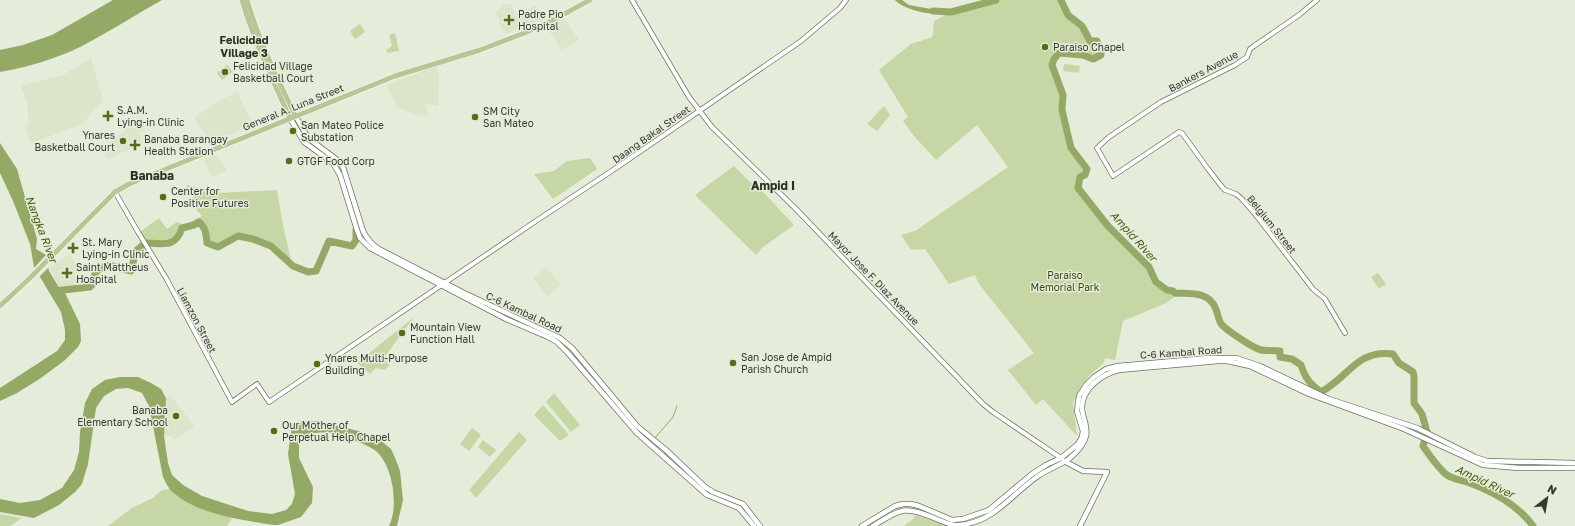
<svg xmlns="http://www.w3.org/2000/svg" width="1575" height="526" font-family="'Golos Text',sans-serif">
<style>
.built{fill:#dce5ca}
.green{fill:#c6d6a5}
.water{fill:#95a966}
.pier{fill:#e5ecd9}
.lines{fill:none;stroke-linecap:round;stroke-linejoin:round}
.stream{stroke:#95a966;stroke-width:1}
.river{stroke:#95a966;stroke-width:7}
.tertiary-casing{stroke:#6e7463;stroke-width:5.5}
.secondary-casing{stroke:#6e7463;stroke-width:6}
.primary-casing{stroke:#fff;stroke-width:6}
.tertiary{stroke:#fff;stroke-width:4}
.secondary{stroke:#fff;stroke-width:4.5}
.primary{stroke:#b8c695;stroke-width:5}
.poi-dot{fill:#576b19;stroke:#e5ecd9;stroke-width:1.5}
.labels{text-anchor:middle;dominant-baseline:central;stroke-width:3;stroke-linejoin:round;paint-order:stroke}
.poi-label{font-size:10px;fill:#363831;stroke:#e5ecd9;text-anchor:start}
.street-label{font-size:10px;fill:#363831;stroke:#e5ecd9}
.park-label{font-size:10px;fill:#3a4715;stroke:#e5ecd9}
.neighbourhood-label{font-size:11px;font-weight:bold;fill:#2b3021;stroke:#e5ecd9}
.water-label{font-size:11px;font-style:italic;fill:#495b0f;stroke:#e5ecd9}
.quarter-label{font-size:12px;font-weight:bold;fill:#2b3021;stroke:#e5ecd9}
</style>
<rect width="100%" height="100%" fill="#e5ecd9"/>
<!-- built -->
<g class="built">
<path d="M 504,4 L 512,5 L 522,28 L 504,34 L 496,12 Z"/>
<path d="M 536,6 L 543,20 L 523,29 L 517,12 Z"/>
<path d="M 564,18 L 579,40 L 561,50 L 547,27 Z"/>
<path d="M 91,58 L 103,100 L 84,122 L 79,125 L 31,143 L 25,126 L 29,122 L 27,102 L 21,86 L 63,75 Z"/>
<path d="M 436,66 L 439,75 L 438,106 L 425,104 L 429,116 L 419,116 L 397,107 L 387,85 Z"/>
<path d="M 237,92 L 253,125 L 211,143 L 194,118 L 220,100 Z"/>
<path d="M 140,117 L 145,130 L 139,133 L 144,143 L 108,159 L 101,151 Z"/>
<path d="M 216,154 L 227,170 L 212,177 L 204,159 Z"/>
<path d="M 70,254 L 85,280 L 65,290 L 61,290 L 49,267 Z"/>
<path d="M 546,267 L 561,285 L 548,296 L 533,278 Z"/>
<path d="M 171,396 L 194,426 L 174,440 L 172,436 L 164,436 L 166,398 Z"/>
</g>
<!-- green -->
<g class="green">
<path d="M 996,0 L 1061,0 L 1068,15 L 1082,26 L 1090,41 L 1097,41 L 1101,51 L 1101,55 L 1093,59 L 1083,55 L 1059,53 L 1054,59 L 1052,65 L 1063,95 L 1062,110 L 1071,148 L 1087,169 L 1085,175 L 1080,177 L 1078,188 L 1108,226 L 1149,267 L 1156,282 L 1167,290 L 1173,291 L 1176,296 L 1166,303 L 1123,321 L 1115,360 L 1105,358 L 1103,364 L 1089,376 L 1081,387 L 1073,403 L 1077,436 L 1043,399 L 1036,405 L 1008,370 L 1034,353 L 979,284 L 975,275 L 949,284 L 925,249 L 911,250 L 901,235 L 915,231 L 1008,167 L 977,125 L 936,160 L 914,136 L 903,121 L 908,117 L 879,70 L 911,44 L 932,37 L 933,33 L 934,21 L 951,12 Z"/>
<path d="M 360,24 L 365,32 L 355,39 L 350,31 Z"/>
<path d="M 395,33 L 399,51 L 388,53 L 386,50 L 392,46 L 389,35 Z"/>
<path d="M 1064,64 L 1080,66 L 1079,73 L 1063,71 Z"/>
<path d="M 227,65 L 233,72 L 222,80 L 217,73 Z"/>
<path d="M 884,106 L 890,115 L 877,131 L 867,124 Z"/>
<path d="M 590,158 L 597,169 L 553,199 L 534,174 L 554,171 L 567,161 Z"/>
<path d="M 734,166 L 749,181 L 760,189 L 794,225 L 763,247 L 756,255 L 695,195 Z"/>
<path d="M 186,185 L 217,193 L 277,190 L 283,225 L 291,260 L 277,247 L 265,241 L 239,234 L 226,240 L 218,245 L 208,243 L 205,224 L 200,220 L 181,227 C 173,247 165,242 146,241 L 140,232 L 159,218 L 167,229 L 177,222 L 184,225 L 202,216 L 195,208 L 193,197 Z"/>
<path d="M 1378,273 L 1386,284 L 1379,289 L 1371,277 Z"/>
<path d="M 414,317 L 383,359 L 390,365 L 385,370 L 376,368 L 370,374 L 357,363 Z"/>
<path d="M 554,393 L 580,425 L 571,432 L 546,402 Z"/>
<path d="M 543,405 L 569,435 L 560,441 L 534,415 Z"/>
<path d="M 472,428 L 481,435 L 469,451 L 460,444 Z"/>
<path d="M 519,432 L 527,440 L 476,498 L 469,490 Z"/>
<path d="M 483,440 L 496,450 L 490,457 L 478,447 Z"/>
<path d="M 170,489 C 185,506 211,511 232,518 L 227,526 L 108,526 L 132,508 L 153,498 L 162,490 Z"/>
<path d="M 0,514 L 22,518 L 10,526 L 0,526 Z"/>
<path d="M 915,515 L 950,526 L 904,526 L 913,519 Z"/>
</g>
<!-- water -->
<g class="water">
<path d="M 113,0 L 162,0 C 135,15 109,32 82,46 C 56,59 28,67 0,72 L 0,50 L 23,45 L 52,35 Z"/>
<path d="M 895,0 L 902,0 L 909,5 L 942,11 C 934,18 901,8 895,0 Z"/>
<path d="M 0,143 L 17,169 L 37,239 L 36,249 L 46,255 L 49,271 L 60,289 L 65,293 L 80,324 L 81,341 L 78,347 L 65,360 L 41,378 L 17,393 L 0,401 L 0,388 L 57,351 L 65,340 L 65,330 L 61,312 L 34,267 L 30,244 L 13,201 L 0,173 Z"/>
<path d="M 120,377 L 138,377 L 151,383 L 161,389 L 166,398 L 164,436 L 168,463 L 172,475 L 183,485 L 202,496 L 248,511 L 272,514 L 286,510 L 292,504 L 295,494 L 288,454 L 292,425 L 298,422 L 319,421 L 366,433 L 380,440 L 391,449 L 396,460 L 400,471 L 403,500 L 397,526 L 389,526 C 399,506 393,466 376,451 C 370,446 341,434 333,433 C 329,432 311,433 308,434 C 305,436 302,441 299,443 L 299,458 L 313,487 L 312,503 L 301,517 L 278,525 L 275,525 C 245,521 198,514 175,494 C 169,490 166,483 163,477 L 149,406 L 142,393 L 128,388 L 116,389 L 104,396 L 96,408 L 88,464 L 82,484 L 75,492 L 59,505 L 34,518 L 0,512 L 0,499 L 20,503 L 40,500 L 62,488 L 74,470 L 79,452 L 80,432 L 85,403 L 92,389 L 105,380 Z"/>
</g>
<!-- pier -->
<path class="pier" d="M 47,254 L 50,266 L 38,278 L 33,269 Z"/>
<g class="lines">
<!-- stream -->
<path class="stream" d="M 655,438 L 673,417 L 677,406"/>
<!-- river -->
<g class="river">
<path d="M 1061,0 L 1068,15 L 1082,26 L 1090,41 L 1097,41 L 1101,51 L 1101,55 L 1093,59 L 1083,55 L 1059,53 L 1054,59 L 1052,65 L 1063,95 L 1062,110 L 1071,148 L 1087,169 L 1085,175 L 1080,177 L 1078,188 L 1108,226 L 1149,267 L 1156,282 L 1167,290 L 1173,291 L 1175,293 C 1189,294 1208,291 1215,307 C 1218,313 1218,320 1222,325 C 1228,331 1253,348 1261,350 C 1267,351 1273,350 1280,351 L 1280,357 L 1292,359 L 1301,365 C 1305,378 1310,384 1321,392 C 1348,378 1357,349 1393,354 L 1399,363 L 1413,372 L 1414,376 L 1414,403 L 1422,414 L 1427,432 L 1423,446 C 1430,456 1438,468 1447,475 C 1453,479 1461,480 1467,482 C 1492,491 1518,505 1533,526"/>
<path d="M 933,11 L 951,12 L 996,0"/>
<path d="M 147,243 C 165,244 176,247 182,228 L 194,225 L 199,222 C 206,228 206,234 207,243 L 218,247 L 238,236 L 253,239 L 271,246 L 293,266 L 308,272 L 316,271 L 329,241 L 352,246 L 356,240 L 356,230"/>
<path d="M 54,291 L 90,287 L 94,283 L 95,273 C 110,259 114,268 131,271 L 136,251 L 143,245"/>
</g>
<defs>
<g id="tertiary">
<path d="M 632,0 L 689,97 L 712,127 L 796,209 L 983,404 L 993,412 L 1061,458"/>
<path d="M 1317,0 L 1299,15 L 1254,46 L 1250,49 L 1247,57 L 1235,65 L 1161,102 L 1109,137 L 1097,148 L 1113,176 L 1179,132 L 1182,133 L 1208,169 L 1222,187 L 1225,190 L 1236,194 L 1241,198 L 1255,214 L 1313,289 L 1325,299 L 1345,333"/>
<path d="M 115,192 L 138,232 L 166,278 L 232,402 L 257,384 L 269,402 L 533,223 L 619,166 L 801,41 L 840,8 L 846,0"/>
</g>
<g id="secondary">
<path d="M 295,115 L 308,138 L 336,159 L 343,167 L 363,231 C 367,239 371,244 379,249 L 464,293 L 560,338 L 572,348 L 637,426 L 666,450 L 705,487 L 713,492 L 743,504 L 760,526"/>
<path d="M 290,118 L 304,142 L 333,163 L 340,175 L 357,230 L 360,238 L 370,248 L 506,319 L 548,337 L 557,342 L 568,353 L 637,433 L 707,495 L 739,508 L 754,526"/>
<path d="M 1064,461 L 1083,471 L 1107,472 L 1080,526"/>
<path d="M 862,526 L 895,506 L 903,504 L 911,504 L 919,506 L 952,520 L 963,519 L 989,510 L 1032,474 L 1046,465 L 1061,458 L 1078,444 L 1082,437 L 1083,431 L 1077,411 L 1079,396 L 1086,385 L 1094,377 L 1106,369 L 1118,366 L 1208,358 L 1236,358 L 1260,366 L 1329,399 L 1417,428 L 1475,457 L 1487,461 L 1575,463"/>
<path d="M 873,526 C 904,507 905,506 939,520 C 946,523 953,526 960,525 C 994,522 1012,494 1038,476 C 1048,469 1061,465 1070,458 C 1077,452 1084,445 1086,436 C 1088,427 1083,418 1082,409 C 1081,389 1102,374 1119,370 L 1218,361 L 1227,361 L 1250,366 L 1309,394 L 1404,429 L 1483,465 L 1519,468 L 1575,468"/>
</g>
<g id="primary">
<path d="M 242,0 C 254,41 272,79 290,118"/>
<path d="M 247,0 C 259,40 277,78 295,115"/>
<path d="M 0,306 L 30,278 L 115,192 L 129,184 L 395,76 L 480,50 L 527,32 L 555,19 L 590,0"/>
</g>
</defs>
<!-- tertiary casing -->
<use href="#tertiary" class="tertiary-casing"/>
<!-- secondary casing -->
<use href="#secondary" class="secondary-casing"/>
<!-- primary casing -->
<use href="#primary" class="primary-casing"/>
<!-- tertiary -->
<use href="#tertiary" class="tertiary"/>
<!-- secondary -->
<use href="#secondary" class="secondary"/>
<!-- primary -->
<use href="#primary" class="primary"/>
</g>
<!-- markers -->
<g class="poi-dot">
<path d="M507 14h4v4h4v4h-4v4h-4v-4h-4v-4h4z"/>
<circle cx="1045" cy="47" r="4"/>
<circle cx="225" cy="72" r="4"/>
<path d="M106 110h4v4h4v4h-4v4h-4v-4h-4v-4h4z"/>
<circle cx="475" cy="117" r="4"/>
<circle cx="293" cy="131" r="4"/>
<circle cx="123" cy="141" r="4"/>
<path d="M133 139h4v4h4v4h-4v4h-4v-4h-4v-4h4z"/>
<circle cx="289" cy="161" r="4"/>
<circle cx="163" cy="197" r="4"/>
<path d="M71 242h4v4h4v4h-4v4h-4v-4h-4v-4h4z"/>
<path d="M65 267h4v4h4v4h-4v4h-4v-4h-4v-4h4z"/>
<circle cx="402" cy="333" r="4"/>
<circle cx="733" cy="363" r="4"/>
<circle cx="317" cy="364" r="4"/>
<circle cx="176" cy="416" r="4"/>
<circle cx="274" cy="431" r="4"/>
</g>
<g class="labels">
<!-- poi labels -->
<g class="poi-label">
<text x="518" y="14">Padre Pio<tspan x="518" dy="12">Hospital</tspan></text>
<text x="1053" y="47">Paraiso Chapel</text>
<text x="233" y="66">Felicidad Village<tspan x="233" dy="12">Basketball Court</tspan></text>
<text x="117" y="110">S.A.M.<tspan x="117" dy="12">Lying-in Clinic</tspan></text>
<text x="483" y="111">SM City<tspan x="483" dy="12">San Mateo</tspan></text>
<text x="301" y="125">San Mateo Police<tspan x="301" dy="12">Substation</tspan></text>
<text x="115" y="135" text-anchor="end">Ynares<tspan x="115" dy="12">Basketball Court</tspan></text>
<text x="144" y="139">Banaba Barangay<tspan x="144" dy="12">Health Station</tspan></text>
<text x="297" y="161">GTGF Food Corp</text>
<text x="171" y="191">Center for<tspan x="171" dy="12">Positive Futures</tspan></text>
<text x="82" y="242">St. Mary<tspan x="82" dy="12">Lying-in Clinic</tspan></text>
<text x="76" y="267">Saint Mattheus<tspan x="76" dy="12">Hospital</tspan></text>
<text x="410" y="327">Mountain View<tspan x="410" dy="12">Function Hall</tspan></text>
<text x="741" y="357">San Jose de Ampid<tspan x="741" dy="12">Parish Church</tspan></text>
<text x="325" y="358">Ynares Multi-Purpose<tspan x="325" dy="12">Building</tspan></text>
<text x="168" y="410" text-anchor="end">Banaba<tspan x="168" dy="12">Elementary School</tspan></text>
<text x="282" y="425">Our Mother of<tspan x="282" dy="12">Perpetual Help Chapel</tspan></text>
</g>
<!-- street labels -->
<g class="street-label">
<text transform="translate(1203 71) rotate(-28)">Bankers Avenue</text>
<text transform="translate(293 107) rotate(-22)">General A. Luna Street</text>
<text transform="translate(651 134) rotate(-35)">Daang Bakal Street</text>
<text transform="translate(1272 224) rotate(51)">Belgium Street</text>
<text transform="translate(874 278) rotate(46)">Mayor Jose F. Diaz Avenue</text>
<text transform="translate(524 312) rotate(25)">C-6 Kambal Road</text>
<text transform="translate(197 320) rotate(62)">Liamzon Street</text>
<text transform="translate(1181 352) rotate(-4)">C-6 Kambal Road</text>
</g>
<!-- park labels -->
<g class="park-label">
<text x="1065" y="275">Paraiso<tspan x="1065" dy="12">Memorial Park</tspan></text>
</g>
<!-- neighbourhood labels -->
<g class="neighbourhood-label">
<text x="244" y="39">Felicidad<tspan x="244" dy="13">Village 3</tspan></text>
</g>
<!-- water labels -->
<g class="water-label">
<text transform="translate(42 229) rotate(69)">Nangka River</text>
<text transform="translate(1134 236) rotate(48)">Ampid River</text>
<text transform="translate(1485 481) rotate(25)">Ampid River</text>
</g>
<!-- quarter labels -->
<g class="quarter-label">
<text x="152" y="175">Banaba</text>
<text x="773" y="185">Ampid I</text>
</g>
</g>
<!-- north arrow -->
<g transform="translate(1547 498) rotate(31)" stroke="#e5ecd9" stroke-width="3" paint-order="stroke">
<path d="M0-3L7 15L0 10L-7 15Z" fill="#363831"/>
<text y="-6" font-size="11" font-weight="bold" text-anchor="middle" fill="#363831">N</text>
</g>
</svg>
